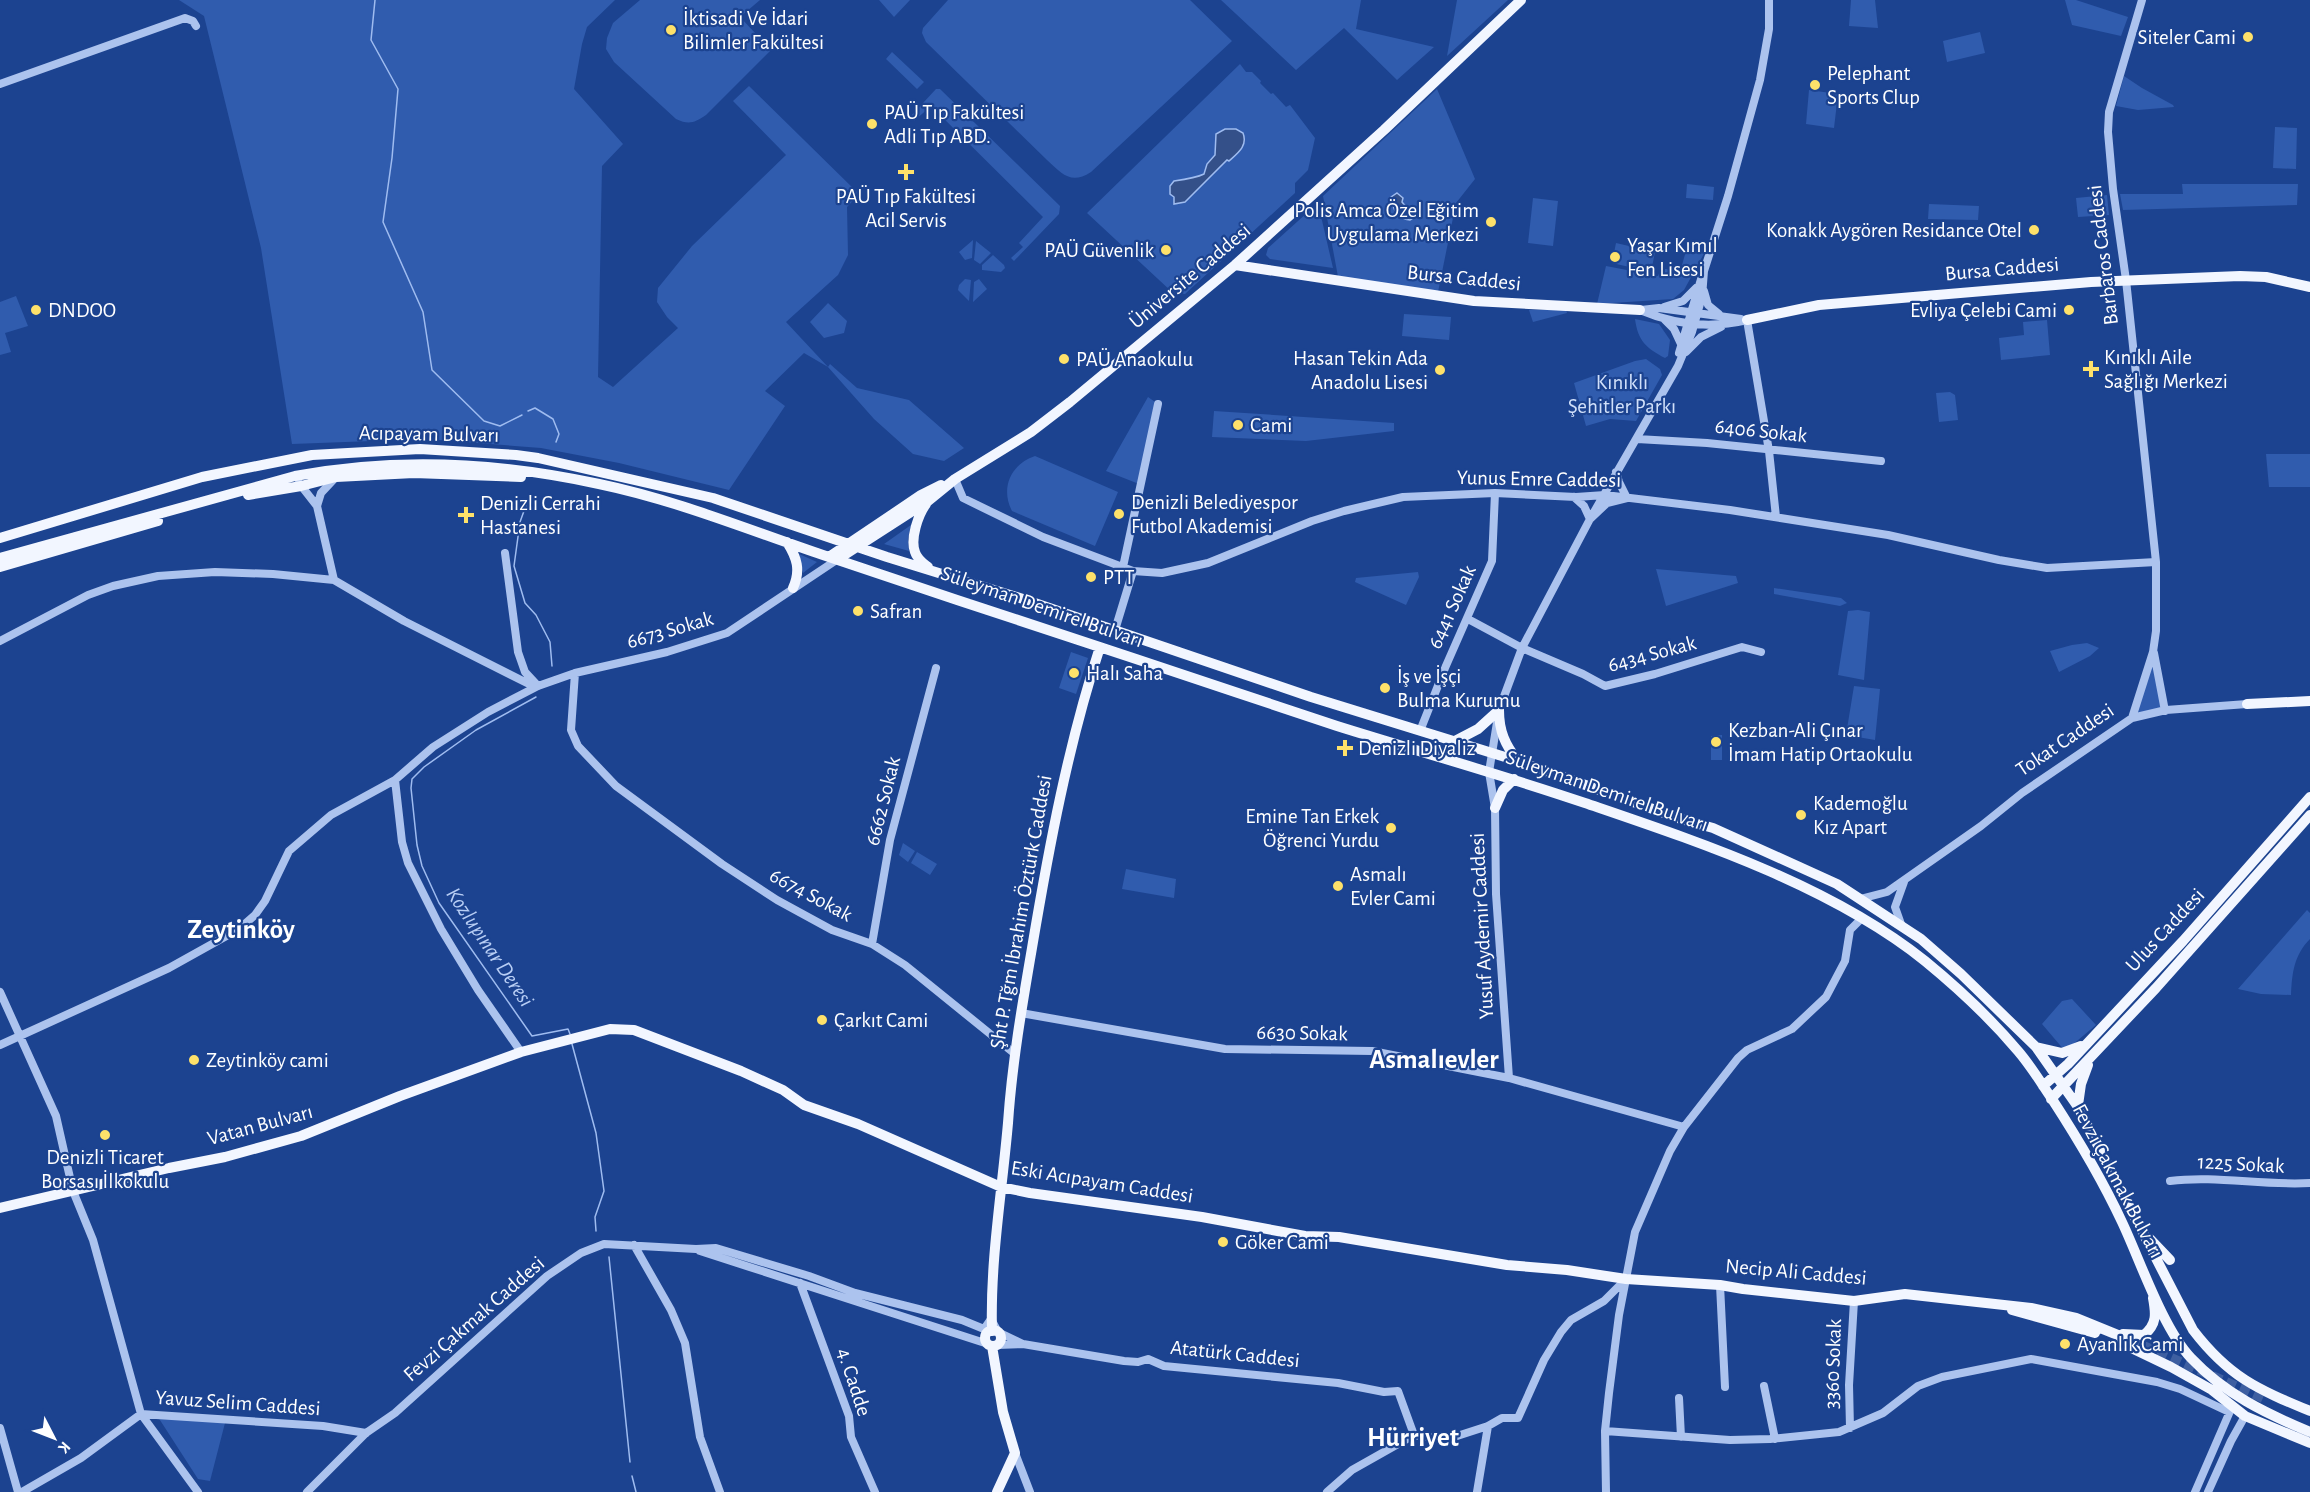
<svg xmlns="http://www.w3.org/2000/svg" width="2310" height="1492" viewBox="0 0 2310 1492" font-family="'Alegreya Sans',sans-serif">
  <rect width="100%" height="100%" fill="#1c4390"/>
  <path fill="#305cae" d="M179,0H615L587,27L582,44L574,89L623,144L602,166L598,377L613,387L678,328L667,317L657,302L658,288L692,246L786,155L733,101L749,86L859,194L847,207L848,255L838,275L786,322L828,367L830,364L857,388L909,400L964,448L944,461L913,454L874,419L828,367L804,353L765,391L785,406L729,490L619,463L541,448L426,439L292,444L261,248L204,16Z
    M640,0H760L740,17L771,50L706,115C694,123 689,125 676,119L614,62L606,49L607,38L613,23Z
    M879,0H910L894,17Z
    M948,0H1190L1232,41L1091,172C1071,185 1062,174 1047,160L926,42L922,33L923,28Z
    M1221,0H1361L1356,29L1434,47L1397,80L1344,28L1296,70Z
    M1457,0H1508L1447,56Z
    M1851,0H1875L1878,28L1849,26Z
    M2065,0H2076L2128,17L2121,36L2072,25Z
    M1980,32L1985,53L1947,62L1943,41Z
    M892,52L924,82L917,89L886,59Z
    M1240,64L1246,72H1252L1261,81L1260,83L1271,94L1273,93L1286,107L1290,105L1315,138L1308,170L1295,183V193L1185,294L1172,292L1087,213Z
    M2124,76L2142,88L2173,105L2174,107L2138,110L2116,106Z
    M936,89H940L1060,206L1059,214L1014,261L1011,258L1023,247L1019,243L1043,217L931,106L914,121L910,117Z
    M1437,89L1475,179L1456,203L1437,297L1339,282L1323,196Z
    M1809,90L1838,94L1834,128L1806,124Z
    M2275,127L2297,128L2296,169L2273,168Z
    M1687,184L1714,187L1713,200L1686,198Z
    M2182,184H2298L2297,205L2123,210L2120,194H2183Z
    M2107,195L2109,215L2078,217L2076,198Z
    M1533,198L1558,201L1553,246L1528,243Z
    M1318,203L1333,268L1270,259L1266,255L1268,248Z
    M1929,204L1979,206L1978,220L1928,219Z
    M973,240L972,258L965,260L959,252Z
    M976,241L991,253L980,264L974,260Z
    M1616,243L1655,252L1651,272L1612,263Z
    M1706,250L1684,290L1673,299L1597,304L1606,266L1658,276L1661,268L1680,272L1686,251Z
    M993,255L1004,265L1005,268L1001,272L982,270V265Z
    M965,279L971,280L969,301L958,290L959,285Z
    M979,279L987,289L973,302L974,282Z
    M16,296L28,326L5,333L11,352L0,355V302Z
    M828,303L847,321L844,333L824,338L810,322Z
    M1529,310H1566L1567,313L1533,322Z
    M1404,314L1451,317L1449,340L1402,336Z
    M1635,319L1659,324L1670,340L1668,356L1665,358C1646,348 1638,341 1635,319Z
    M2047,320L2050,355L2001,360L1999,338L2024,335L2023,322Z
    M1646,359L1660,369L1662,375L1636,421L1610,419L1586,426L1574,383L1635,361Z
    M1950,392L1955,395L1958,420L1939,422L1936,393Z
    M1148,397L1158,404L1139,484L1106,471Z
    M1214,411L1394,423V431L1306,441L1212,437Z
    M2266,454H2310V487H2269Z
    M1035,456L1118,492L1095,546L1012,511C1000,488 1011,464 1035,456Z
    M911,525L908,539L909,551L884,544Z
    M799,554L817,562L803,573Z
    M1656,569L1736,576L1738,583L1666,606Z
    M1418,572L1419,577L1406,605L1355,582L1356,578Z
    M1774,588L1841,598L1847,603L1840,606L1774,594Z
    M1858,610L1870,612L1864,680L1838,675L1848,611Z
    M2087,643L2099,648L2090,656L2059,672L2050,651L2072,645Z
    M1071,652L1088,658L1076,694L1059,688Z
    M2153,652L2165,711L2132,718Z
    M1854,686L1880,689L1875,740L1846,735Z
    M1722,735V760H1711V736Z
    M903,843L915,851L908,862L899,855Z
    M917,852L937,864L930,875L911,863Z
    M1126,869L1176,879L1174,898L1122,889Z
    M2307,910L2310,913V939C2294,955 2292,973 2291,995L2261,994L2238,989Z
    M2072,999L2096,1025L2065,1051L2042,1024L2062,1001Z
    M158,1417L225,1423L210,1481L198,1479Z"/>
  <path fill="#345089" stroke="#9fbcf0" stroke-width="1.5" d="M1225,129H1236L1243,133C1248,146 1238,153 1229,161L1227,160L1185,202L1174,204V197L1170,194V186L1174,181C1181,180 1198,177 1204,174L1207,164L1215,155L1216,134Z
    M1397,193L1403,198L1402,202L1408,209H1416L1420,214L1410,220C1396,219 1393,208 1391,197Z"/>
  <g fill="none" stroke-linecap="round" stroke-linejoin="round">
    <path stroke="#9fbcf0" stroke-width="1.5" d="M375,0L371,40L398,89L392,158L383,222L423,312L432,370L484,421L500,426L522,415
      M528,411L535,408L553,419L559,434L556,442
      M529,497L520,522L514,566L525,603L536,615L550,642L552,666
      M536,697L476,730L424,767L412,779L411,788L417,845L422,866L439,903L532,1036L568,1029L570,1034
      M572,1044L596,1133L604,1191L595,1217L596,1231
      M609,1257L630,1462
      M632,1476L636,1492"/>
    <path stroke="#3e5fa1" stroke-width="10" stroke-dasharray="10 5" stroke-linecap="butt" d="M2130,1340L2263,1398"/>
    <path stroke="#acc3ee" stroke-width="8" d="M0,84L185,18L193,21L196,26
      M1704,291L1708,305L1719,314
      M1664,307L1683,301L1696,288
      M1640,310C1675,325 1710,329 1747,320
      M1641,310L1659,308L1741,319
      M1665,320L1674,329L1681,344
      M1747,320L1769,451L1776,517
      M1686,352L1701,337L1721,327
      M1679,353L1702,276
      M1637,439L1707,443L1881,461
      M955,479L963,498L1043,537L1133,571L1162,573L1208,563L1312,521L1344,511L1403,497L1495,493L1576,497L1605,495L1730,510L1888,535L1999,560L2047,568L2156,562
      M299,483L317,506L334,580
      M1574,497L1584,506L1590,519L1607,503L1627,498L1619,482L1616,472
      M317,506L321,493L336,477
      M505,553L518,652L525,672L538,686
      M1123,567L1158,404
      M1468,619L1522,648L1583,674L1605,686L1655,674L1742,647L1761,652
      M1115,630L1133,571
      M0,641L88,595L113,586L158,576L215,572L273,574L334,580L404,621L535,687
      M2154,653L2165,711
      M575,673L571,730L578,746L616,786L722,864L777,900L832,930L872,944L905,965L1015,1054
      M2132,718L2153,652L2156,631V562L2126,280L2113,189L2108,132L2109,112L2142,0
      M1420,731L1445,668L1492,561L1495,493
      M1860,899L1887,892L1981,826L2022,793L2132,718L2166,710L2247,704
      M1901,924L1895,907L1904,882
      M872,944L890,840L936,668
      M0,992L56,1116L73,1191L93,1240L141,1414L198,1492
      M1021,1013L1225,1049L1372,1051L1509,1078L1684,1127
      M0,1045L169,968L239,929L255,915L265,901L289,851L331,815L395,780
      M521,1052L478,990L441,929L408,863L402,842L395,780L433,747L488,712L538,686L575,673L667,652L727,633L838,559
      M1509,1078L1496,894L1495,808L1489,772L1499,710L1522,648L1590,519L1678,366L1692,332L1702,297L1704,271L1728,196L1760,80L1769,29V0
      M2170,1181C2216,1175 2263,1186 2310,1183
      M634,1245L671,1310L685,1343L700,1437L720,1492
      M700,1251L988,1344
      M800,1283L849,1416L851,1437L875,1492
      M1720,1285L1725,1387
      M997,1345L1023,1344L1124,1361L1138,1362L1148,1359L1164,1366L1338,1383L1384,1392L1398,1391L1414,1435
      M1764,1386L1775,1439
      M1679,1398L1681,1437
      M0,1428L18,1492
      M1850,1428L1849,1385L1854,1301
      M1605,1431L1730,1440L1770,1439L1839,1432L1883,1413L1918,1386L1942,1377L2031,1359L2157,1382L2180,1389L2229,1412
      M1015,1453L1030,1492
      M22,1492L81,1458L141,1414L323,1426L366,1433
      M307,1492L366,1433L395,1413L547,1276L581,1253L604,1244L696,1249L716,1248L809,1276L855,1293L962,1320L984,1329L991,1319L998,1332L1023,1344
      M1327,1492L1352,1470L1414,1435L1434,1438L1454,1437L1488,1426L1502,1418H1518L1544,1360L1561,1332L1571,1320L1604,1301L1625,1280
      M1477,1492L1488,1426
      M1606,1492L1605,1431L1609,1393L1619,1315L1635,1232L1670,1151L1684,1127L1738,1058L1747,1050L1792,1029L1826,997L1845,961L1850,930L1862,918
      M2195,1492L2231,1409
      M2208,1492L2231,1441L2245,1416"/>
    <path stroke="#f2f6ff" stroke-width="10" d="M1235,265L1474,301L1640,310
      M1747,320L1819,305L2091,282L2240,276L2266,277L2310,287
      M248,495L301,486L336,477L414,473L521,477
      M926,504C918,515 910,539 915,552C917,559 923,563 928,567
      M0,538L202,477L312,455L420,449L516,455L538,458L713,498L887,557L1023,599L1311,697L1518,761L1681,819L1713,828L1837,884L1921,939L1961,974L2036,1047L2078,1107L2193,1330C2229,1377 2257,1389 2310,1411
      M787,542C797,558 801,570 793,588
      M829,557L921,495L941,485
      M0,558L295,476C395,457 498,462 599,484C676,500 749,530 823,555C927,590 1032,625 1136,659C1203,681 1270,704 1337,726C1420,752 1503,775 1585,803C1699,842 1830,885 1925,961C1958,988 1991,1019 2018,1051C2031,1066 2041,1083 2052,1099C2078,1139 2102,1179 2122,1222C2140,1260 2163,1329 2191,1358C2225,1394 2265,1413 2310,1432
      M838,559L928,501L955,479L1031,432L1070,402L1235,265L1384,130L1521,0
      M0,567L158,521
      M2247,704L2310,701
      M1499,710C1499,731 1505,745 1518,761
      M1455,741L1478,729L1499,710
      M1495,808L1503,790L1514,779
      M2036,1047L2062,1053L2081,1046
      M2043,1086L2068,1064L2183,941L2310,797
      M2051,1099L2156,988L2310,815
      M2078,1105L2081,1084L2088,1065
      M0,1208L169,1168L225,1157L301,1136L400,1096L521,1052L610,1029L634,1030L741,1071L783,1090L804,1105L858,1124L1001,1187L1030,1193L1202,1217L1305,1236L1339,1237L1507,1265L1567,1270L1626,1279L1720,1285L1743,1289L1854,1301L1905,1294L2031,1308L2076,1318L2130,1340
      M2150,1239L2170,1260
      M2012,1310L2095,1333
      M985 1338a8 8 0 1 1 16 0a8 8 0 1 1-16 0Z
      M992,1331C990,1261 1002,1192 1008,1123C1012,1064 1022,1006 1032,948C1049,847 1068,745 1100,647
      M2123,1334L2144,1335C2157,1324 2156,1314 2153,1298
      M2121,1343L2171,1367L2212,1390L2245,1416L2310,1443
      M992,1346L1003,1412L1015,1453L997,1492"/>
  </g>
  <g fill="#fee16a" stroke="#1c4390" stroke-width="2">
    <circle cx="671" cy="30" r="6"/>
    <circle cx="2248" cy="37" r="6"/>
    <circle cx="1815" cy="85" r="6"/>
    <circle cx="872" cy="124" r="6"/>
    <path d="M903 163h6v6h6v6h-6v6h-6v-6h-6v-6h6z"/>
    <circle cx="1491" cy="222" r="6"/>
    <circle cx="2034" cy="230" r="6"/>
    <circle cx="1166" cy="250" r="6"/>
    <circle cx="1615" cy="257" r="6"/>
    <circle cx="36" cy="310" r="6"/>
    <circle cx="2069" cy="310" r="6"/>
    <circle cx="1064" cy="359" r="6"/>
    <path d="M2088 360h6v6h6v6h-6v6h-6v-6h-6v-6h6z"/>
    <circle cx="1440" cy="370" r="6"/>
    <circle cx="1238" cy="425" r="6"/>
    <circle cx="1119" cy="514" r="6"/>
    <path d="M463 506h6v6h6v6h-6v6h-6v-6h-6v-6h6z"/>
    <circle cx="1091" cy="577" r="6"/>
    <circle cx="858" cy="611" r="6"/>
    <circle cx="1074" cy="673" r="6"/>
    <circle cx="1385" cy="688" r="6"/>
    <circle cx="1716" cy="742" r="6"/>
    <path d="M1342 739h6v6h6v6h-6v6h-6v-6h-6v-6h6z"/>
    <circle cx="1801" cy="815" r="6"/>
    <circle cx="1391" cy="828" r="6"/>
    <circle cx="1338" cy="886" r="6"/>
    <circle cx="822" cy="1020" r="6"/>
    <circle cx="194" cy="1060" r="6"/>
    <circle cx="105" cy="1135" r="6"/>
    <circle cx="1223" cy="1242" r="6"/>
    <circle cx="2065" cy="1344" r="6"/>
  </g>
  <g text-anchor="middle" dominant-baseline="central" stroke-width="4.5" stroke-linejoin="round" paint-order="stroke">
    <g font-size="21" fill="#fff" stroke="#1c4390" text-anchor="start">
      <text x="683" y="18">İktisadi Ve İdari<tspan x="683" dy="24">Bilimler Fakültesi</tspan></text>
      <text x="2236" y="37" text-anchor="end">Siteler Cami</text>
      <text x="1827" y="73">Pelephant<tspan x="1827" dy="24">Sports Clup</tspan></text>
      <text x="884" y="112">PAÜ Tıp Fakültesi<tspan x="884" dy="24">Adli Tıp ABD.</tspan></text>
      <text x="906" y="196" text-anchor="middle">PAÜ Tıp Fakültesi<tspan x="906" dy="24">Acil Servis</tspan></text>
      <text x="1479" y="210" text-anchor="end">Polis Amca Özel Eğitim<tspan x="1479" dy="24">Uygulama Merkezi</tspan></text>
      <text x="2022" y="230" text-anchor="end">Konakk Aygören Residance Otel</text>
      <text x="1627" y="245">Yaşar Kımıl<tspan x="1627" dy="24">Fen Lisesi</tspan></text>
      <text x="1154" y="250" text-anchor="end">PAÜ Güvenlik</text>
      <text x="48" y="310">DNDOO</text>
      <text x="2057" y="310" text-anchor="end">Evliya Çelebi Cami</text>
      <text x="2104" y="357">Kınıklı Aile<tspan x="2104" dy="24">Sağlığı Merkezi</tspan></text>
      <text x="1428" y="358" text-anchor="end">Hasan Tekin Ada<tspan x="1428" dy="24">Anadolu Lisesi</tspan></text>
      <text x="1076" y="359">PAÜ Anaokulu</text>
      <text x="1250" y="425">Cami</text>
      <text x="1131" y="502">Denizli Belediyespor<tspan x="1131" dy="24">Futbol Akademisi</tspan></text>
      <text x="480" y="503">Denizli Cerrahi<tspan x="480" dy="24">Hastanesi</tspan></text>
      <text x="1103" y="577">PTT</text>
      <text x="870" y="611">Safran</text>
      <text x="1086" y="673">Halı Saha</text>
      <text x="1397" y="676">İş ve İşçi<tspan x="1397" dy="24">Bulma Kurumu</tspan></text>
      <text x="1728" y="730">Kezban-Ali Çınar<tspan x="1728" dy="24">İmam Hatip Ortaokulu</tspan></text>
      <text x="1358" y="748">Denizli Diyaliz</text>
      <text x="1813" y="803">Kademoğlu<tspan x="1813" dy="24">Kız Apart</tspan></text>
      <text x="1379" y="816" text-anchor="end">Emine Tan Erkek<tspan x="1379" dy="24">Öğrenci Yurdu</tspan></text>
      <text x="1350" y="874">Asmalı<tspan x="1350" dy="24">Evler Cami</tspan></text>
      <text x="834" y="1020">Çarkıt Cami</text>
      <text x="206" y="1060">Zeytinköy cami</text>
      <text x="105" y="1157" text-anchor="middle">Denizli Ticaret<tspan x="105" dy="24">Borsası İlkokulu</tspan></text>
      <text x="1235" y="1242">Göker Cami</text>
      <text x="2077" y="1344">Ayanlık Cami</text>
    </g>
    <g font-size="21" fill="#fff" stroke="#1c4390">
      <text transform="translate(2103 255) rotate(-97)">Barbaros Caddesi</text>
      <text transform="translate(2002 269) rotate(-5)">Bursa Caddesi</text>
      <text transform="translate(1190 276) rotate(-40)">Üniversite Caddesi</text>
      <text transform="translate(1464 278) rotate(6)">Bursa Caddesi</text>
      <text transform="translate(1761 431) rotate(6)">6406 Sokak</text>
      <text transform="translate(429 434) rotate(1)">Acıpayam Bulvarı</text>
      <text transform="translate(1539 479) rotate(1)">Yunus Emre Caddesi</text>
      <text transform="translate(1042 607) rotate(19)">Süleyman Demirel Bulvarı</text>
      <text transform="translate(1452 607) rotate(-66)">6441 Sokak</text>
      <text transform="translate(670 630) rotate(-16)">6673 Sokak</text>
      <text transform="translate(1652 654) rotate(-15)">6434 Sokak</text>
      <text transform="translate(2065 740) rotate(-34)">Tokat Caddesi</text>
      <text transform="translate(1607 791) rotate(19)">Süleyman Demirel Bulvarı</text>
      <text transform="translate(883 801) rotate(-76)">6662 Sokak</text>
      <text transform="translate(811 895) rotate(28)">6674 Sokak</text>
      <text transform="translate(1021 912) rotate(-80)">Şht P. Tğm İbrahim Öztürk Caddesi</text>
      <text transform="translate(1482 926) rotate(-93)">Yusuf Aydemir Caddesi</text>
      <text transform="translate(2165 930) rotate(-47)">Ulus Caddesi</text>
      <text transform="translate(1302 1033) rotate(1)">6630 Sokak</text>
      <text transform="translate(260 1125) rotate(-15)">Vatan Bulvarı</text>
      <text transform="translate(2241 1164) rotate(3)">1225 Sokak</text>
      <text transform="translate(2118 1181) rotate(62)">Fevzi Çakmak Bulvarı</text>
      <text transform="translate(1102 1182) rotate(9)">Eski Acıpayam Caddesi</text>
      <text transform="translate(1796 1272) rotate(5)">Necip Ali Caddesi</text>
      <text transform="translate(474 1319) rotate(-41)">Fevzi Çakmak Caddesi</text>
      <text transform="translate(1235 1354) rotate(6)">Atatürk Caddesi</text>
      <text transform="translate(1833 1364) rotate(-88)">3360 Sokak</text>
      <text transform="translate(854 1382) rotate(72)">4. Cadde</text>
      <text transform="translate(238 1403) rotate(4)">Yavuz Selim Caddesi</text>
    </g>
    <g font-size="21" fill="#d1e0fa" stroke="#1c4390">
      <text x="1622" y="382">Kınıklı<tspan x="1622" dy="24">Şehitler Parkı</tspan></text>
    </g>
    <g font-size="22" font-style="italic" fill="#b8cef5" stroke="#1c4390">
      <text transform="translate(490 947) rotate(56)">Kozlupınar Deresi</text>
    </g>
    <g font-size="27" font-weight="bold" fill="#fff" stroke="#1c4390">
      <text x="241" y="929">Zeytinköy</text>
      <text x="1434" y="1059">Asmalıevler</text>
      <text x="1413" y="1437">Hürriyet</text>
    </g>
  </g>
  <g transform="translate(54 1438) rotate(132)" stroke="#1c4390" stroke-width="4.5" paint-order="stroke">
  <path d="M0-4.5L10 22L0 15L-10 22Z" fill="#ffffff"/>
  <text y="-9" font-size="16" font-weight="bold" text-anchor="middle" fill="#ffffff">K</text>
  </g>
</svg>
